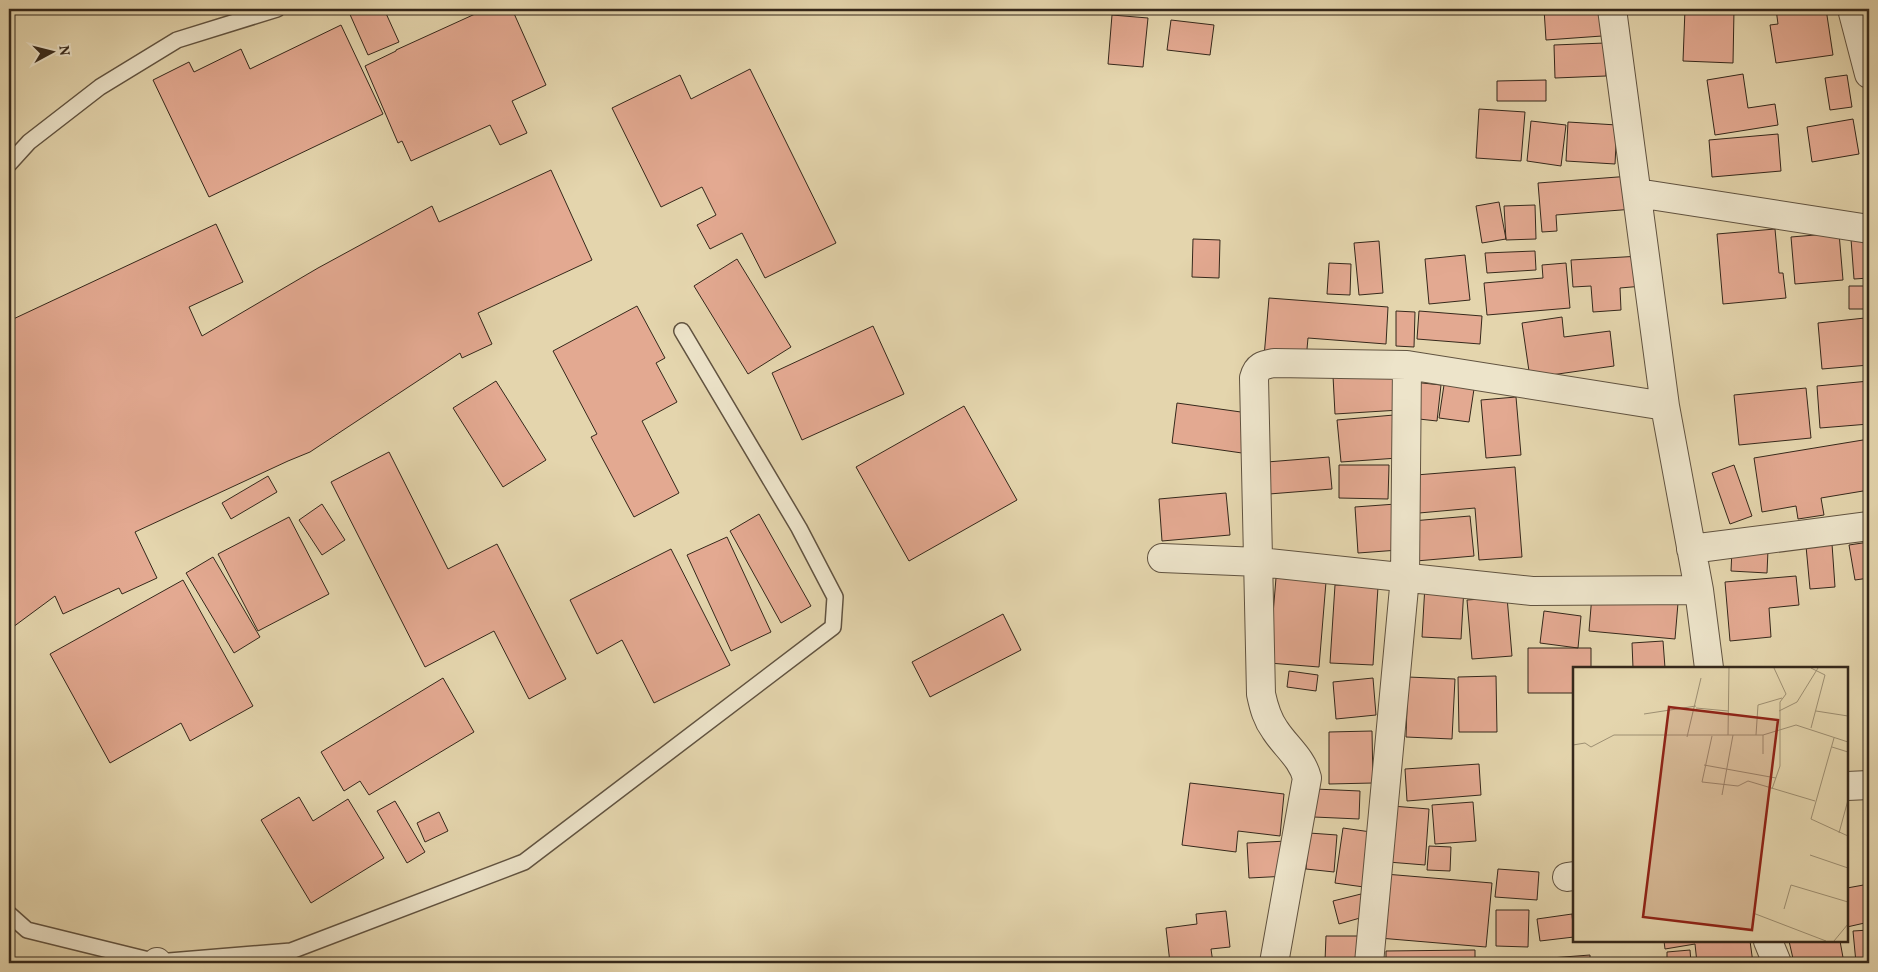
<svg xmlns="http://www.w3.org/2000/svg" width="1878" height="972" viewBox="0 0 1878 972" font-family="Vollkorn,serif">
  <rect width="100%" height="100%" fill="#e4d5ad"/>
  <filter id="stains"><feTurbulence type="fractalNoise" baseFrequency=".004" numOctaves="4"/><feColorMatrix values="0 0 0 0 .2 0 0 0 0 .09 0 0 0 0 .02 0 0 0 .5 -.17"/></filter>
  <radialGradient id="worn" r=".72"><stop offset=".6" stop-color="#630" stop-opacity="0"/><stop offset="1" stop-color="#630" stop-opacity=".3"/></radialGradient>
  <path fill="#e3a991" stroke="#35281b" d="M351,9H384L399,42L368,55L348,10Z
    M486,9H512L546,85L512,101L527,133L500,145L490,125L411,161L402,141L398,143L365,66L396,51V50Z
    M1544,9H1599L1602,36L1546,40Z
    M1685,9L1734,10L1733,63L1683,61Z
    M1776,9H1826L1833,55L1776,63L1770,25L1778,24Z
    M1112,15L1148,18L1143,67L1108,64Z
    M1171,20L1214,25L1210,55L1167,50Z
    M341,25L383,114L209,197L153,80L189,62L194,72L241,49L250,69Z
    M1605,43L1606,76L1555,78L1554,45Z
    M750,69L836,243L765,278L742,233L710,249L697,225L716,215L702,187L661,207L612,108L680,75L691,99Z
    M1743,74L1748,108L1775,104L1778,125L1715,135L1707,80Z
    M1847,75L1852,107L1830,110L1825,78Z
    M1546,80V101H1497V81Z
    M1479,109L1525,112L1521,161L1476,158Z
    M1853,119L1859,154L1812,162L1807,127Z
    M1531,121L1566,125L1561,166L1527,161Z
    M1568,122L1617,125L1615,164L1566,161Z
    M1778,134L1781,171L1712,177L1709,140Z
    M551,170L592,260L478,313L492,344L462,358L460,353L310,452L288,461L135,532L157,578L122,594L119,588L63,614L55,596L9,630V321L216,224L243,282L189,307L202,336L318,268L432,206L439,222Z
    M1631,176L1634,209L1556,215L1557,231L1542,232L1538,183Z
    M1499,202L1506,239L1482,243L1476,206Z
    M1535,205L1536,239L1506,240L1504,206Z
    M1775,229L1779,273H1783L1786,298L1723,304L1717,234Z
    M1839,233L1843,280L1795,284L1791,237Z
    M1869,238V278L1854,279L1851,239Z
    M1193,239L1220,240L1219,278L1192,277Z
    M1379,241L1383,293L1359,295L1354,243Z
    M1535,251L1536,270L1487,273L1485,253Z
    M1465,255L1470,300L1429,304L1425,259Z
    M1641,256L1643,286L1620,288L1621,310L1593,312L1591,286L1573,287L1571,260Z
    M737,259L791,347L748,374L694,286Z
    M1329,263L1351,264L1350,295L1327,294Z
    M1566,263L1570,308L1487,315L1484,283L1543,278L1542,265Z
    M1849,286H1869V309H1849Z
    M1269,298L1388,307L1386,344L1308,338L1306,360L1264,357Z
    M637,306L665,358L656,363L677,402L642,421L679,493L634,517L591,437L597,434L553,351Z
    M1396,311L1415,312L1414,347L1396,346Z
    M1419,311L1482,316L1480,344L1417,339Z
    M1562,317L1564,337L1610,331L1614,366L1530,378L1522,323Z
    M1865,318L1869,365L1822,369L1818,323Z
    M873,326L904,394L802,440L772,373Z
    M1398,371L1400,410L1335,414L1333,376Z
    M496,381L546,460L503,487L453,408Z
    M1869,381V424L1820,428L1817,386Z
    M1413,382L1441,385L1437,421L1410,418Z
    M1444,385L1474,389L1469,422L1439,418Z
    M1806,388L1811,438L1739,445L1734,395Z
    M1516,397L1521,455L1486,458L1481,400Z
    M1177,403L1248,413L1242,453L1172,443Z
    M964,406L1017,500L909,561L856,467Z
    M1394,415L1398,458L1341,462L1337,420Z
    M1869,439V490L1821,498L1824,515L1798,519L1796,506L1762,512L1754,458Z
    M389,452L448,569L497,544L566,679L529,699L494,631L425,667L331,482Z
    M1329,457L1332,489L1269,494L1267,462Z
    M1339,465H1389L1388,499L1339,498Z
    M1734,465L1752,516L1730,524L1712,473Z
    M1515,467L1522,557L1479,560L1475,508L1419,513L1416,475Z
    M268,476L277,492L231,519L222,503Z
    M1226,493L1230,535L1162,541L1159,499Z
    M322,504L345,540L322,555L299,520Z
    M1396,504L1399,550L1358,553L1355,507Z
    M759,514L811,606L781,623L730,531Z
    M1470,516L1474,556L1416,561L1412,521Z
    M289,517L329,594L258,631L218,554Z
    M727,537L771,632L731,651L687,555Z
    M1869,542V578L1855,580L1849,545Z
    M1832,544L1835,587L1810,589L1806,546Z
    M671,549L730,665L654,703L622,640L597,654L570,600Z
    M1732,549L1768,550L1767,573L1731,571Z
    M213,557L260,637L234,653L186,573Z
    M1796,576L1799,605L1769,608L1771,637L1730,641L1725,582Z
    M1276,578L1326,582L1319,667L1269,663Z
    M183,580L253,706L190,741L181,723L110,763L50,654Z
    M1335,585L1378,587L1373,665L1330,663Z
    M1425,585L1464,587L1461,639L1422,637Z
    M1592,595L1678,603L1675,639L1589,631Z
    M1507,597L1512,656L1472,659L1467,600Z
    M1544,611L1581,616L1578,648L1540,643Z
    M1003,614L1021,650L930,697L912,662Z
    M1663,641L1665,668H1633L1632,643Z
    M1528,648H1591V668H1574V693H1528Z
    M1289,671L1318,675L1316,691L1287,687Z
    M1496,676L1497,732H1459L1458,677Z
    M1408,677L1455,679L1452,739L1406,737Z
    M443,678L474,732L369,795L360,781L344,791L321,752Z
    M1373,678L1376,715L1336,719L1333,682Z
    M1869,690V731L1868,732L1864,691Z
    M1372,731L1373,783L1329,784V732Z
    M1479,764L1481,795L1407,801L1405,769Z
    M1190,783L1284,794L1280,836L1238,831L1236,852L1182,845Z
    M1315,789L1360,791L1359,819L1314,817Z
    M299,797L313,821L348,799L384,858L311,903L261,820Z
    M395,801L425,852L407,863L377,811Z
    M1473,802L1476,841L1435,844L1432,805Z
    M1392,806L1429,809L1425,865L1388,862Z
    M439,812L448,831L425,842L417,823Z
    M1343,828L1378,833L1371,888L1335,883Z
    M1309,833L1337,835L1334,872L1306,869Z
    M1287,841L1288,876L1249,878L1247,843Z
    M1429,846L1451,847L1450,871L1427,870Z
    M1498,869L1539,872L1537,900L1495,897Z
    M1385,874L1492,883L1486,947L1379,938Z
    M1869,884V922L1847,927V888Z
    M1361,894L1367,916L1339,924L1333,901Z
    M1496,910H1529L1528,947L1496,946Z
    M1226,911L1230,947L1211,949L1213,963H1170L1166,928L1197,924L1196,914Z
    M1572,914L1574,937L1540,941L1537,919Z
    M1869,930V963H1856L1853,931Z
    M1326,936H1359V961H1325Z
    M1664,941H1750L1753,963H1697L1695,944L1665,949Z
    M1789,941H1840L1844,963H1794Z
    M1475,950V963H1386V951Z
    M1690,950L1691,963H1667V952Z
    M1590,955V963H1485Z"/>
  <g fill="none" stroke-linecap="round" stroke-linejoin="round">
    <defs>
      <path id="lane" d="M9,164L29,142L100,87L177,40L277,9
        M9,914L27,930L157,962L291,951L524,862L833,627L835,597L799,528L682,331"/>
      <path id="street" d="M1612,9L1665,406L1699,590L1709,668
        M1852,9L1869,74
        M1637,193L1869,229
        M1691,549L1869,526
        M1162,558L1259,562L1532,591L1699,590
        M1847,786L1869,785
        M1567,877L1574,876
        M1768,941L1777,963
        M157,963V962
        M1274,963L1307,778C1302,758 1286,747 1275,730C1267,719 1264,708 1261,694L1254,378C1257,366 1263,365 1274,363L1407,365L1665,406
        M1369,963L1405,577L1407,365"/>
    </defs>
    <use href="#lane" stroke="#615340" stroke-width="18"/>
    <use href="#street" stroke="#615340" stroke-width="30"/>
    <use href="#lane" stroke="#ede4ca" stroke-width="15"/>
    <use href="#street" stroke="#ede4ca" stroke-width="28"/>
  </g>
  <g transform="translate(1573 667)">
    <rect width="275" height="275" fill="#e4d5ad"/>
    <path fill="none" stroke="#9e9073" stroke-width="1" d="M123,41L155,44M206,44L224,35L245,1M243,44L275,49M71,47L123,39M238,61L252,8L238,1M155,68L156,1M183,68L185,38L209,31M190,68V87M139,69L129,115L165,119L175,114L242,134M114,70L128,11M261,71L238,152L275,169M0,78L12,76L18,80L41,68H190L223,58L275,75M259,80L275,85M131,98L203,111M199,122L207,99V35L213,27L201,1M149,128L160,68M266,166L275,133M237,188L275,201M211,242L218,218L275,235M180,246L253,274M261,274L275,257"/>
    <path fill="#8f2418" fill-opacity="0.15" stroke="#8f2418" stroke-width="2.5" d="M96,40L205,53L179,263L70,250Z"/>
    <rect width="275" height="275" fill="none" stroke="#35281b" stroke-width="2.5"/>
  </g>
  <rect width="1878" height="972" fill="none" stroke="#e4d5ad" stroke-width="30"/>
  <rect x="10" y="10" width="1858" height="952" fill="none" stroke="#35281b" stroke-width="2.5"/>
  <rect x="15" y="15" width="1848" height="942" fill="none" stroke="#35281b"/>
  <g transform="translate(52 52) rotate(83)" stroke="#ede4ca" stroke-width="4" paint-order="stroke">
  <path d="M0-4L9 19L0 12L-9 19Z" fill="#35281b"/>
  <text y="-8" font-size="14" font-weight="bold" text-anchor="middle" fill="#35281b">N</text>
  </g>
  <rect width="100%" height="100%" filter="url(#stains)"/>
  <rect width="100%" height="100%" fill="url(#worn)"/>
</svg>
